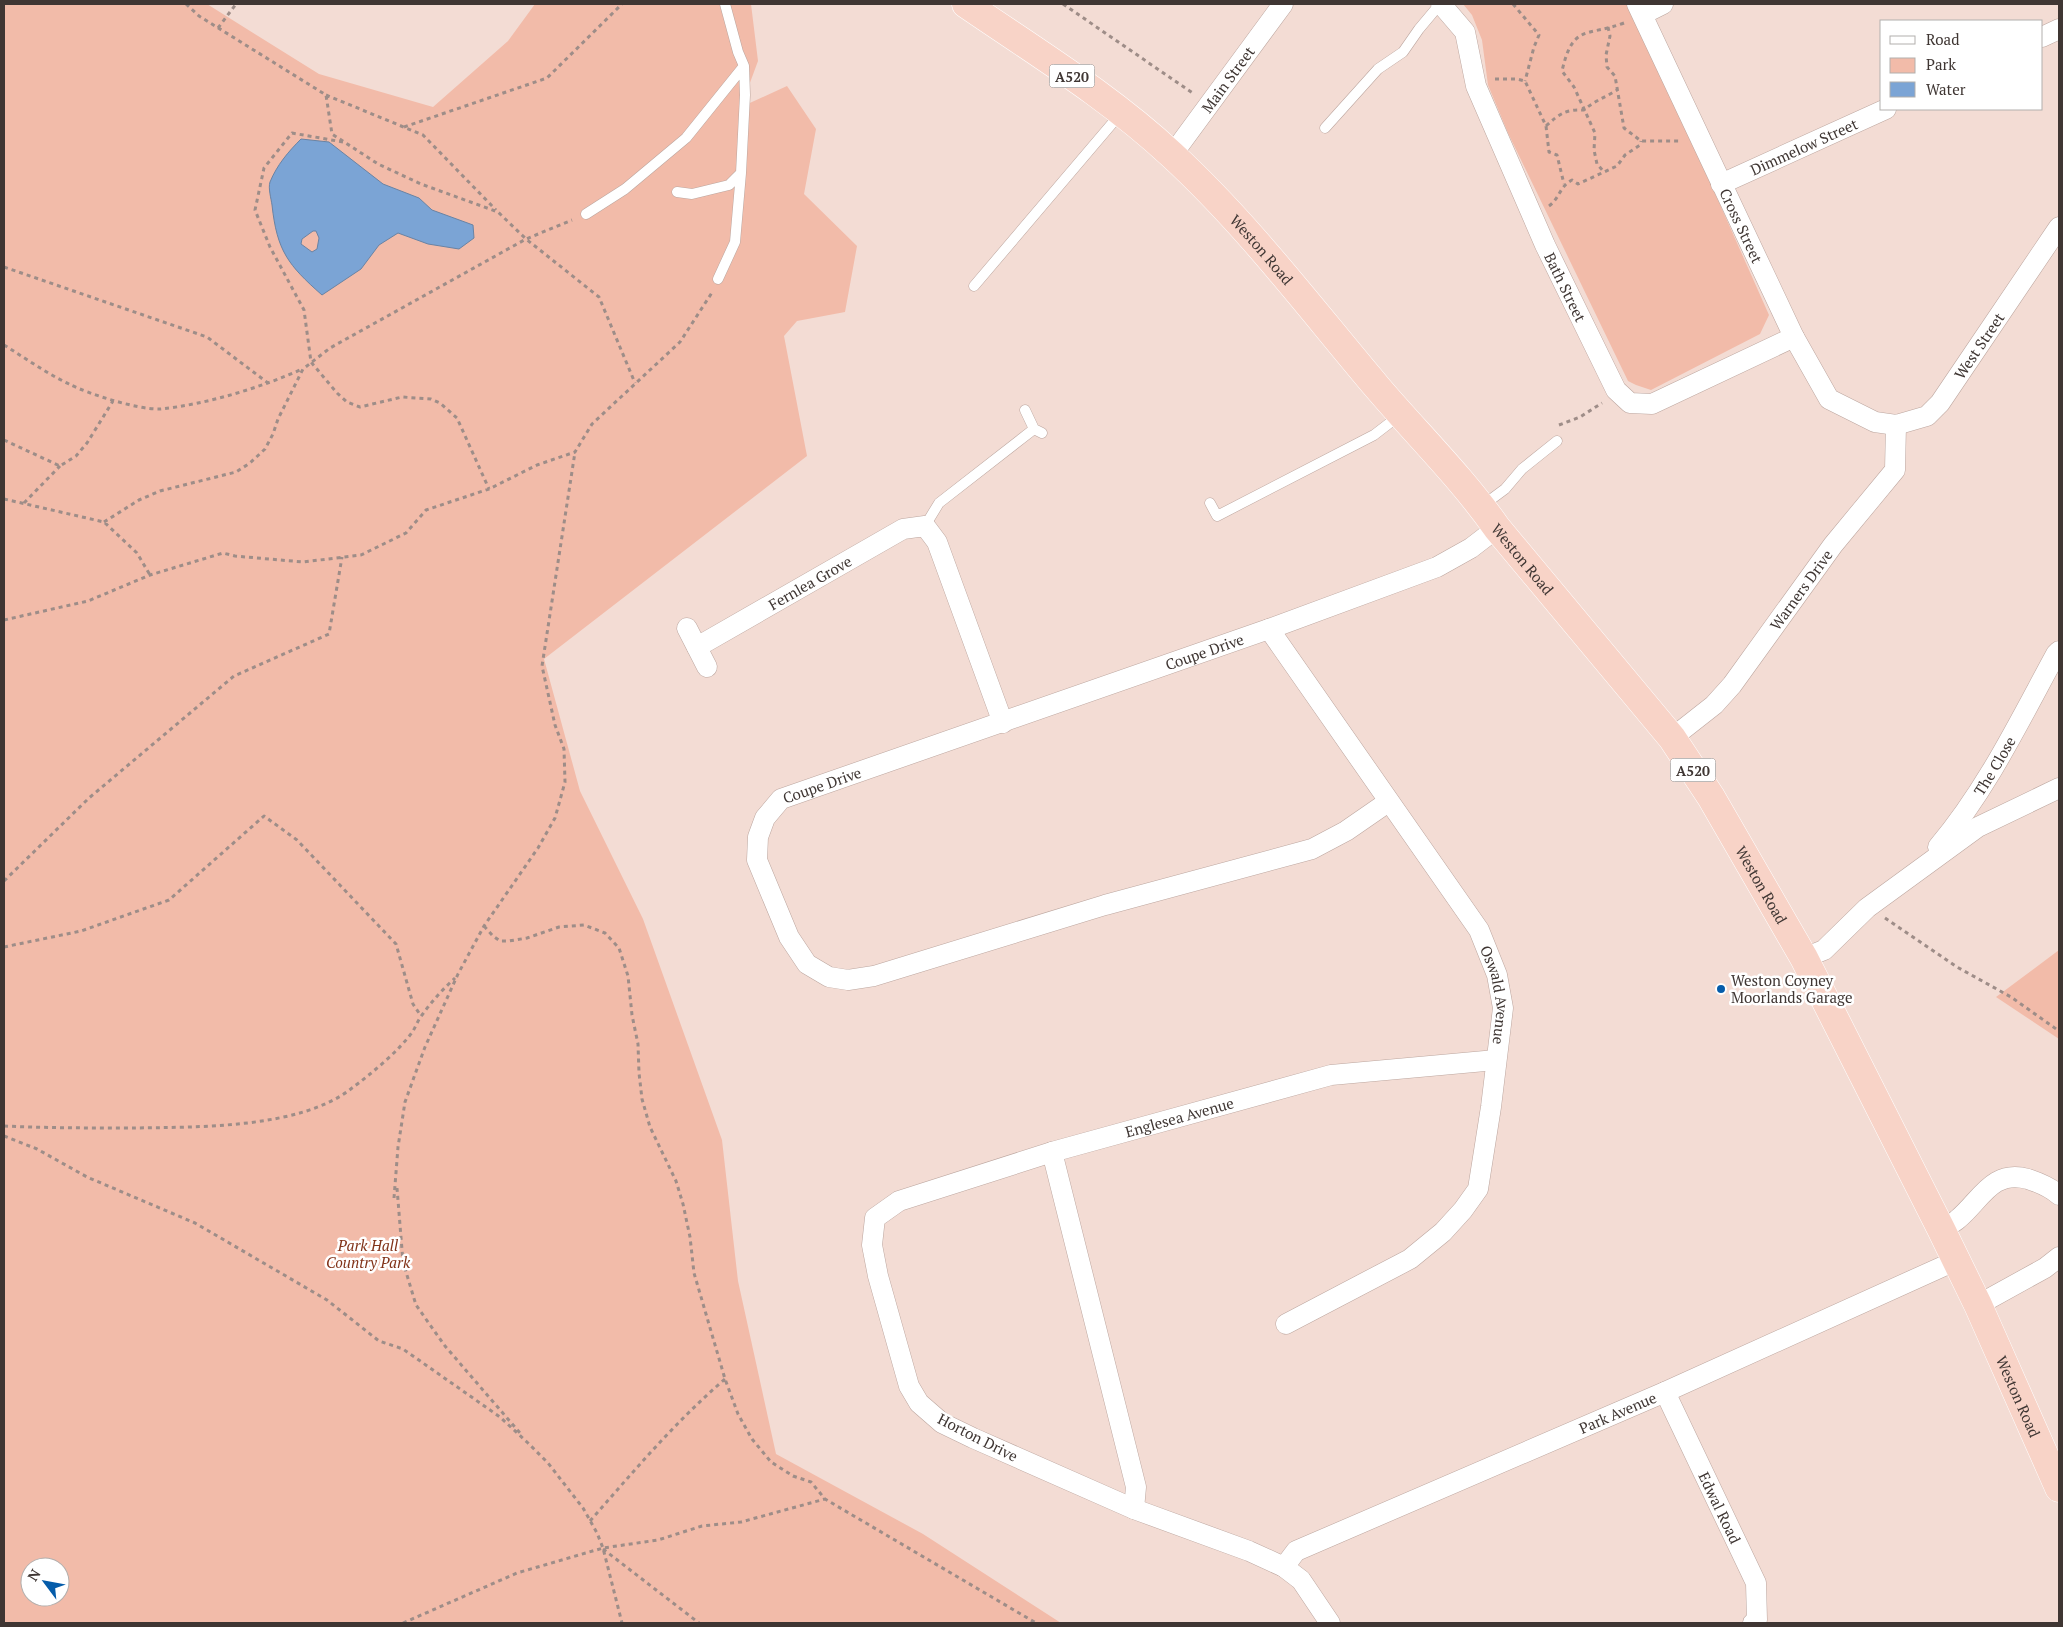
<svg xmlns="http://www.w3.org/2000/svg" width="2063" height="1627" viewBox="0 0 2063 1627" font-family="'PT Serif',serif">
  <rect width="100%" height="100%" fill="#f3dcd4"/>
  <path fill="#f2bba9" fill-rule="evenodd" d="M4,4H207L319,74L433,107L508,41L535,4H751L758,61L741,107L787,86L816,129L804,194L857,246L845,312L797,321L784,336L807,456L544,659L580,791L643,919L722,1140L738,1281L776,1454L923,1534L1061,1623H4ZM30,1567H60V1597H30Z
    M1463,4H1631L1769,315L1760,334L1651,390L1636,385L1628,381L1508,133L1488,85L1482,40L1472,15Z
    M2059,950V1039L1996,997Z"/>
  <path fill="#7ba4d5" stroke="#6983a4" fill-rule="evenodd" d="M301,139L329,142L383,184L419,198L432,210L473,225L474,238L459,249L428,244L398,233L379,245L361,269L322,295C288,265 277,251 272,205C271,198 268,188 270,182C277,165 288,152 301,139ZM313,231H316L319,238L317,249L312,252L301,244L302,239Z"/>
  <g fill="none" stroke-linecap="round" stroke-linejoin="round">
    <defs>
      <path id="service" d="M1325,128L1378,69L1403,52L1419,29L1440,4
        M677,192L692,194L729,185L741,173L745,95L744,66L738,52L725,4
        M586,214L625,189L686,138L744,66
        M718,279L735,242L741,173
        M974,286L1121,113
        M1025,410L1034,429L1042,433
        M1210,503L1217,516L1374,435L1400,415
        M1482,506L1505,489L1522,469L1557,441
        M925,526L939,503L1034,429"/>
      <g id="minor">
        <path id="s1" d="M1441,4L1465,32L1476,86L1545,245L1616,390L1630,403L1652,404L1794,337"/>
        <path id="s2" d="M1637,4L1794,337L1829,399L1875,422L1896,425L1927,416L1940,403L2059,227"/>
        <path d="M1643,14L1663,4"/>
        <path d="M2042,37L2059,29"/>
        <path id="s3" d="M1172,155L1283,4"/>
        <path id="s4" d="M1721,184L1886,109"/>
        <path d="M687,628L707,667"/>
        <path id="s5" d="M1269,629L1479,930L1497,975L1503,1008L1491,1107L1478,1189L1463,1210L1443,1232L1410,1259L1286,1324"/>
        <path id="s6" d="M697,647L903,529L925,526L937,542L1003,723"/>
        <path id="s7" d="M1672,738L1714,705L1732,685L1833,545L1895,470L1896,425"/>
        <path id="s8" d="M1388,802L1346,831L1312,849L1105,905L874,976L848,980L829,977L807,964L789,937L757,860L758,837L765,818L781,799L1269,629L1437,567L1471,548L1497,528"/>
        <path id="s9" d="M1938,847C1987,789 2020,720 2056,654L2059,651"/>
        <path d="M1804,958L1824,950L1867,908L1978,827L2059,788"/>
        <path d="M1052,1152L1136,1487L1134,1509"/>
        <path d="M1941,1229C1947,1226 1954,1223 1958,1219C1981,1200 1992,1169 2028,1179C2040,1183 2050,1187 2059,1195"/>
        <path d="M1978,1305L2045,1268L2059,1257"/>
        <path id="s10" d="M1665,1392L1756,1583L1757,1620L1753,1623"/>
        <path id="s11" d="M1284,1567L1296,1551L1665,1392L1955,1261"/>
        <path id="s12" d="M1330,1623L1301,1580L1284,1567L1249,1551L1134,1509L973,1438L942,1423L919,1403L909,1386L878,1276L872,1245L875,1218L899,1201L1052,1152L1331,1075L1496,1060"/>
      </g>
      <g id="trunk">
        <path id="s13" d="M966,4C1036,52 1110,97 1172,155C1248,225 1311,309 1377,387C1417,434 1462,478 1497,528L1672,738L1711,797L1804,958L1941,1229L1978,1305L2059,1488"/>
      </g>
    </defs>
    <use href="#service" stroke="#bca69f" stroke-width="11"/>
    <use href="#minor" stroke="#bca69f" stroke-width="21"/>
    <use href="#trunk" stroke="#fff" stroke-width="29"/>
    <path stroke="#9e8d88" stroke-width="3" stroke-dasharray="4 4" stroke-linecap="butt" d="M186,4L199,16L326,95L332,134L378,164L421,184L498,212L526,239L599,297L635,383
      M1063,4L1194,94
      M1513,4L1539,35L1534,47L1525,81
      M1624,23C1587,37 1573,23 1562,71L1574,87L1595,133L1594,150L1597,164L1604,172L1617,166L1625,155L1640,145L1641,141
      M1608,27L1610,36L1606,55L1607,67L1615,76L1624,128L1641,141H1679
      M218,28L236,4
      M1495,79H1517L1525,81L1546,126L1549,152L1557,155L1564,184
      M326,95L423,135L496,210
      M1546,126C1559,114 1566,109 1584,110C1594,101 1606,97 1617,90
      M404,127L547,78L622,4
      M343,142L292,133L264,168L255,210L270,247L304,310L311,362L337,393L347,402L360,407L402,397L431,399L440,403L457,418L489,489
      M1549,206C1560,198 1559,187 1572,180L1578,184L1604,172
      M4,267L207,337L268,383
      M4,345C25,358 46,373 69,384C88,394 139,410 160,409C204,405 263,387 302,369
      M1559,425L1580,417L1602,403
      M4,440L60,466L76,456L87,443L113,401
      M4,499L104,522L137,553L150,575
      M24,503L60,466
      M104,522L139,500L160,491L236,472L250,463L265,449L273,434L278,419L303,369L330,348L526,239L572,220
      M4,620L88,601L150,575L223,553L235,556L303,562L361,555L406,533L426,510L489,489L537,465L575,452L592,424L680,342L713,291
      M4,881L89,798L234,676L329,634L342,557
      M1885,918L1957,967L2011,997L2059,1031
      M484,926L493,936L500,941H509L527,938L559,927L584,925L605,933L619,948L628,976L632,1015L638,1044L639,1073L642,1099L650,1127L676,1181L683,1204L690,1237L694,1273L725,1379L738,1414L752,1439L771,1462L793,1476L811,1482L825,1499L1036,1623
      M4,947L81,931L169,900L264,816L297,840L396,944L413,1004L421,1016
      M4,1126C47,1128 89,1128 132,1128C196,1127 301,1129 352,1088C371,1074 400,1050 413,1031C416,1026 418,1020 422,1015C432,1001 443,989 455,978
      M4,1136L37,1149L87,1177L195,1223L327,1300L379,1341L403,1349L500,1417L528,1443L548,1463L583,1508L597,1533L603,1548L622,1623
      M397,1188L403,1262L416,1305L445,1346L520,1433
      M394,1198L398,1147L405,1102L425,1047L458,974L484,926L538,848L555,818L565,782L564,749L555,725L542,666L575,452
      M590,1521C633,1472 675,1422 725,1379
      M603,1549L699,1623
      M403,1623L517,1573L603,1548L658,1540L702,1526L741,1522L825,1499"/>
    <use href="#service" stroke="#fff" stroke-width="10"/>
    <use href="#minor" stroke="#fff" stroke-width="20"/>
    <use href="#trunk" stroke="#f8d3c7" stroke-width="28"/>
  </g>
  <circle fill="#055caa" stroke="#fff" stroke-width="2" cx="1721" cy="989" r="5"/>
  <g text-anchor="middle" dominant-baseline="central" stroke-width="5" stroke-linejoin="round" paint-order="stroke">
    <g fill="#fff" stroke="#797270" stroke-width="1">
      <rect x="1049.5" y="64.5" width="45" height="23" rx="4"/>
      <rect x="1670.5" y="758.5" width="45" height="23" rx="4"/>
    </g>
    <g font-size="14" font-weight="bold" fill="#3f3633">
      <text x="1072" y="76">A520</text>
      <text x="1693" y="770">A520</text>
    </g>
    <g font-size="15" fill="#3f3633" stroke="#fff">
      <text stroke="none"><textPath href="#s3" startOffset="94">Main Street</textPath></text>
      <text stroke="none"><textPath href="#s4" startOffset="91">Dimmelow Street</textPath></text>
      <text stroke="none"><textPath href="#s2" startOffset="245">Cross Street</textPath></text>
      <text stroke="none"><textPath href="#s13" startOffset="386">Weston Road</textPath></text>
      <text stroke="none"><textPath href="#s1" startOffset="312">Bath Street</textPath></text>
      <text stroke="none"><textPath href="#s2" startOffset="632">West Street</textPath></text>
      <text stroke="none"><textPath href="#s13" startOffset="791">Weston Road</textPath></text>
      <text stroke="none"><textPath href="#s6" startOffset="130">Fernlea Grove</textPath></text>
      <text stroke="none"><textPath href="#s7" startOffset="198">Warners Drive</textPath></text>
      <text stroke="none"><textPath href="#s8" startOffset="1249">Coupe Drive</textPath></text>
      <text stroke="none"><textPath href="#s9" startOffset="99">The Close</textPath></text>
      <text stroke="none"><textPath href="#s8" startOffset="844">Coupe Drive</textPath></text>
      <text stroke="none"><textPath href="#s13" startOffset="1196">Weston Road</textPath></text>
      <text stroke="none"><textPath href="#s5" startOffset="435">Oswald Avenue</textPath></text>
      <text stroke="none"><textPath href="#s12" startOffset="990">Englesea Avenue</textPath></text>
      <text stroke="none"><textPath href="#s13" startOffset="1769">Weston Road</textPath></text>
      <text stroke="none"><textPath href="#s11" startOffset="370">Park Avenue</textPath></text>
      <text transform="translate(978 1437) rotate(27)">Horton Drive</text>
      <text stroke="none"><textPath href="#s10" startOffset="128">Edwal Road</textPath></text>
    </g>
    <g font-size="15" fill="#3f3633" stroke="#fff" text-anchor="start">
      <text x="1731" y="980">Weston Coyney<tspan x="1731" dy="17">Moorlands Garage</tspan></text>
    </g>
    <g font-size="15" font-style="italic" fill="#823319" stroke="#fff">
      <text x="368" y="1245">Park Hall<tspan x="368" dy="17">Country Park</tspan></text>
    </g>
  </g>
  <rect width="2063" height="1627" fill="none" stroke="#3f3633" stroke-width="10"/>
  <rect x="1880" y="20" width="162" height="90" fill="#ffffff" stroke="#b2afad"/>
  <rect x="1890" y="36" width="25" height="8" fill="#ffffff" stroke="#b2afad"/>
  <text x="1926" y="45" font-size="15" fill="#3f3633">Road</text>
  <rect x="1890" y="58" width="25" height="15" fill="#f2bba9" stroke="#b2afad"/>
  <text x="1926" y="70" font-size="15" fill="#3f3633">Park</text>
  <rect x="1890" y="82" width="25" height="15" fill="#7ba4d5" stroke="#b2afad"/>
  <text x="1926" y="95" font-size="15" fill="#3f3633">Water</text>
  <g transform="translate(45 1582) rotate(302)"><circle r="24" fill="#ffffff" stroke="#b2afad"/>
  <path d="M0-4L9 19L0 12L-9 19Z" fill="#055caa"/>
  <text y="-8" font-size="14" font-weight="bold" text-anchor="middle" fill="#3f3633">N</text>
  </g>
</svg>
